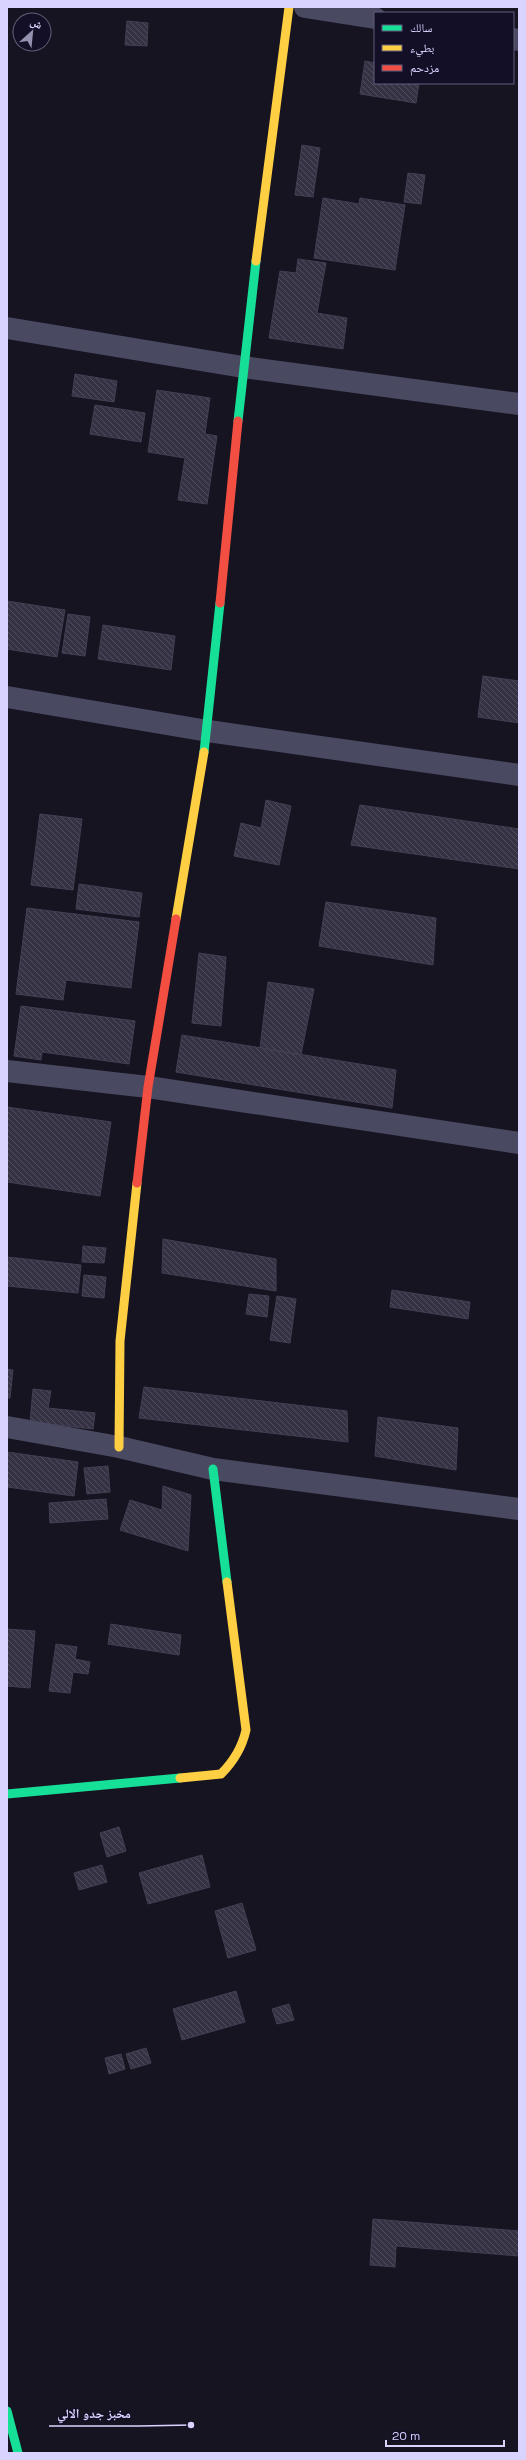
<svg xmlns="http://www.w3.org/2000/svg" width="526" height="2460" viewBox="0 0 526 2460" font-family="'Space Grotesk','Noto Naskh Arabic',sans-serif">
  <defs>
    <pattern id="building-back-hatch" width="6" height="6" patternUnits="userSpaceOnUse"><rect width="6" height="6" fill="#343243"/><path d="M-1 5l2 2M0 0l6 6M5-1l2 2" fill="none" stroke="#514f5f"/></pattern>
  </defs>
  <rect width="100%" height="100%" fill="#161421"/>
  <path fill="url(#building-back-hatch)" stroke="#433f54" d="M127,21L148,23L147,46L125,45Z
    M365,61L375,63V83H419L416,103L360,94Z
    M302,145L320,148L313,197L295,195Z
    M408,173L425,175L421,204L404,202Z
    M323,198L359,204L360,198L405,205L395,270L314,258Z
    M298,259L326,263L317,313L347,318L343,349L269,338L280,271L296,273Z
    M75,374L117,381L114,402L72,396Z
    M157,390L210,398L205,434L217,436L207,504L178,500L185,458L148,452Z
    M95,405L145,413L141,442L90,434Z
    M7,601L65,610L57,657L7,649Z
    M68,614L90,617L85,656L62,653Z
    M103,625L175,636L171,670L98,659Z
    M483,676L519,681V723L478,717Z
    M266,800L291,806L279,865L234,856L241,823L261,828Z
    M360,805L519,829V869L351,845Z
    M40,814L82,819L73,890L31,885Z
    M79,884L142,893L139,917L76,909Z
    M326,902L436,918L433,965L319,946Z
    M27,908L139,922L131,988L66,980L63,1000L16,994Z
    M199,953L226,957L221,1026L192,1023Z
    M268,982L314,989L301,1055L260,1048Z
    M21,1006L135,1021L129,1064L42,1052L41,1060L14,1056Z
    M182,1035L396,1070L392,1108L176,1072Z
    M7,1107L111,1122L100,1196L7,1182Z
    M163,1239L276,1259V1291L162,1273Z
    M83,1246L106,1248L104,1263L82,1262Z
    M7,1257L81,1265L78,1293L7,1286Z
    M84,1275L106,1277L104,1298L82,1296Z
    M392,1290L470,1302L468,1319L390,1307Z
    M249,1294L269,1296L267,1317L246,1314Z
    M277,1296L296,1299L290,1343L270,1340Z
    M7,1369L13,1370L10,1398H7Z
    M144,1387L347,1411L348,1442L139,1418Z
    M33,1389L51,1391L48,1408L95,1413L93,1429L30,1422Z
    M378,1417L458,1428L456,1470L375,1456Z
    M7,1452L78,1462L74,1496L7,1487Z
    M108,1466L110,1492L87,1494L84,1468Z
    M163,1486L191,1495L188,1551L120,1530L130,1500L162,1510Z
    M106,1499L108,1519L50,1523L49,1503Z
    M111,1624L181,1635L179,1655L108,1644Z
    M7,1629L35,1631L30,1688L7,1686Z
    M56,1644L77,1647L75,1659L90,1662L88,1674L73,1672L70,1693L49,1691Z
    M119,1827L126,1851L107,1857L100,1833Z
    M202,1855L210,1887L148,1904L139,1873Z
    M102,1865L107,1882L79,1890L74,1873Z
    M242,1903L256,1950L228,1958L215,1911Z
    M236,1991L245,2022L182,2040L173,2009Z
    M289,2004L294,2020L277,2024L272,2009Z
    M146,2048L151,2063L131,2069L126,2054Z
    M121,2054L125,2069L109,2074L105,2058Z
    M373,2219L519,2231V2256L396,2246L395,2267L370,2265Z"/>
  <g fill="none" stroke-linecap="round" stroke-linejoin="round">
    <path stroke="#4a4962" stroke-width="22" d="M305,7L375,18
      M513,39L519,40
      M7,328L243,367L519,404
      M7,697L208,731L519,775
      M7,1071L148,1087L519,1143
      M7,1427L119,1447L213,1469L519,1509"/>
    <path stroke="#16e098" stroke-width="9" d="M238,421L256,261
      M204,752L220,603
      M213,1469L227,1582
      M7,1794L180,1778
      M7,2411L18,2453"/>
    <path stroke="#ffcf43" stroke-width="9" d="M256,261L289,7
      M176,919L204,752
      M119,1447L120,1341L137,1183
      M180,1778L221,1774C234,1761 242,1748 246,1730L227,1582"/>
    <path stroke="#f24e42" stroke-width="9" d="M220,603L238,421
      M137,1183L148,1087L176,919"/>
  </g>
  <path fill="none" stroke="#d9d4ff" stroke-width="1.5" d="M191 2425L139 2426H49"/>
  <circle fill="#d9d4ff" stroke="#130f26" stroke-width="1.5" cx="191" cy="2425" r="4"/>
  <g font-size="13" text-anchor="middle" font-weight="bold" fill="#d9d4ff" stroke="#130f26" stroke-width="3" stroke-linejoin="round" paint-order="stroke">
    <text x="94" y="2418">مخبز جدو الالي</text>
  </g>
  <rect width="526" height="2460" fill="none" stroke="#d9d4ff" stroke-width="16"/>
  <rect x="374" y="12" width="140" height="72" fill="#130f26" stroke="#625e7d"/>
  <rect x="382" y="25" width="20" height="6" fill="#16e098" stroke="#625e7d"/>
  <text x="410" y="32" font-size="12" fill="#d9d4ff">سالك</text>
  <rect x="382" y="45" width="20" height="6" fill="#ffcf43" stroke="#625e7d"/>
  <text x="410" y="52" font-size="12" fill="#d9d4ff">بطيء</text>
  <rect x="382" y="65" width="20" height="6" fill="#f24e42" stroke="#625e7d"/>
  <text x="410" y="72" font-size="12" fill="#d9d4ff">مزدحم</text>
  <g transform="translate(32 32) rotate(27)"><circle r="19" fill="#130f26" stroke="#625e7d"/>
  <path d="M0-3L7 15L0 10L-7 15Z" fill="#9591b1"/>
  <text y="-6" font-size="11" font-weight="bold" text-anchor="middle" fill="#d9d4ff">ش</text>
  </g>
  <path d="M386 2440v6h118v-6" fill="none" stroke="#d9d4ff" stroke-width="2"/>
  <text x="392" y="2440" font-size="12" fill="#d9d4ff" stroke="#130f26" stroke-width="3" paint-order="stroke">20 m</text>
</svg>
